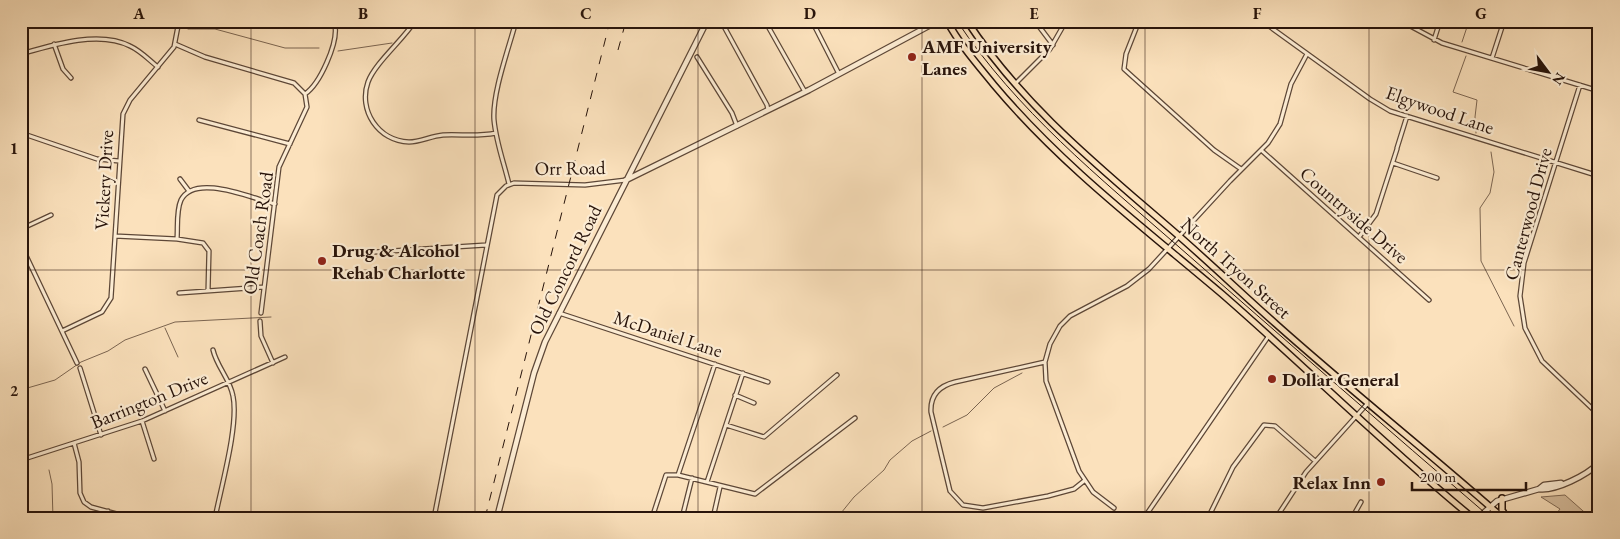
<svg xmlns="http://www.w3.org/2000/svg" width="1620" height="539" viewBox="0 0 1620 539" font-family="'EB Garamond',serif">
  <rect width="100%" height="100%" fill="#fbe1bc"/>
  <filter id="stains"><feTurbulence type="fractalNoise" baseFrequency=".004" numOctaves="4"/><feColorMatrix values="0 0 0 0 .2 0 0 0 0 .09 0 0 0 0 .02 0 0 0 .5 -.17"/></filter>
  <radialGradient id="worn" r=".72"><stop offset=".6" stop-color="#630" stop-opacity="0"/><stop offset="1" stop-color="#630" stop-opacity=".3"/></radialGradient>
  <path fill="#d7be9e" stroke="#806954" d="M1565,495L1591,518H1553L1560,509L1541,497Z"/>
  <g fill="none" stroke-linecap="round" stroke-linejoin="round">
    <path stroke="#7b6551" stroke-width="1" d="M148,21L175,28
      M206,28L211,21
      M21,29L47,21
      M188,29H215L285,48H319
      M1462,42L1469,21
      M338,51L392,43
      M1466,56L1453,92L1477,100L1475,117L1476,133
      M1491,152L1494,172L1490,193L1480,208L1481,261L1514,326
      M165,328L178,357
      M24,389L55,380L81,362L108,351L125,340L175,322L271,317
      M943,427L967,415L994,388L1022,373
      M49,470L52,484L53,518
      M837,518L854,497L884,470L890,460L912,441L931,431"/>
    <defs>
      <path id="minor" d="M326,21L335,26L347,22
        M415,21C403,40 375,63 368,82C358,110 378,141 409,142C420,142 431,136 443,135C462,134 476,137 496,133
        M721,21L767,105L768,110
        M765,21L805,92
        M812,21L839,74
        M1035,21L1053,45
        M1139,21L1126,54L1124,69L1214,150L1241,169
        M1262,21L1370,99L1390,111L1599,176
        M1401,21L1442,43L1599,91
        M1434,40L1440,21
        M54,44L63,69L71,78
        M175,44L205,57L294,83L305,94L307,107L279,167L261,313
        M21,54C52,45 99,30 130,46C141,51 149,60 158,67
        M697,57L732,113L737,126
        M1492,58L1504,21
        M1015,84L1050,49L1066,21
        M1580,85L1524,263L1520,296L1525,328L1542,361L1599,415
        M305,94C320,84 338,43 335,26
        M199,120L290,144
        M21,133L97,159L119,161
        M1397,148L1407,116
        M1261,150L1429,300
        M1393,163L1437,178
        M180,179L189,191
        M509,184C504,163 496,142 494,120C492,93 509,48 516,21
        M21,229L51,215
        M115,236L177,239L203,243L209,251L208,291
        M1359,237L1376,214L1397,149
        M177,239C178,227 176,211 181,200C195,173 251,198 275,204
        M21,245L77,363
        M359,253L486,245
        M179,293L264,287
        M559,313L768,382
        M260,321L261,336L273,363
        M62,331L102,312L111,298L123,114L130,100L174,47L179,21
        M213,350C217,367 230,379 233,396C239,425 221,487 215,518
        M1045,362L955,382C939,386 930,395 931,412L950,491L963,505L983,508L1048,496L1074,489L1084,481
        M80,368L101,435
        M145,369L165,411
        M21,395L24,518
        M735,395L754,403
        M142,421L154,459
        M726,425L764,437L837,375
        M74,443L79,462L80,493L84,502L91,507L132,518
        M21,460L142,421L285,357
        M1593,468L1599,473
        M678,475L715,364
        M707,482L743,373
        M1114,508L1093,492L1079,471L1046,381L1045,362L1050,344L1060,326L1070,316L1127,286L1149,269L1230,181L1268,143L1280,124L1291,84L1307,54
        M107,518L108,511
        M434,518L497,195L506,186L514,183L585,185L626,180
        M652,518L666,475H678L755,494L855,418
        M682,518L692,478
        M713,518L720,487
        M1144,518L1268,337
        M1208,518L1233,467L1264,425L1275,426L1315,461
        M1276,518L1306,472L1368,403
        M1352,518L1361,502"/>
      <path id="tertiary" d="M626,180L809,90L938,21
        M1561,483L1544,485L1539,489C1556,491 1587,475 1599,463
        M497,518L534,373L545,342L707,21
        M1478,518L1497,501L1539,489"/>
      <path id="primary" d="M947,21C960,45 977,64 994,85C1061,165 1143,227 1222,294C1307,368 1386,447 1473,518
        M967,21C1022,105 1098,166 1172,230C1208,261 1241,293 1276,324C1350,390 1428,452 1503,518
        M1502,498V510L1507,518"/>
    </defs>
    <use href="#minor" stroke="#5d4737" stroke-width="5.5"/>
    <use href="#tertiary" stroke="#5d4737" stroke-width="7"/>
    <use href="#primary" stroke="#28140b" stroke-width="8"/>
    <use href="#minor" stroke="#fcecd3" stroke-width="3"/>
    <use href="#tertiary" stroke="#fcecd3" stroke-width="4.5"/>
    <use href="#primary" stroke="#fbe1bc" stroke-width="5"/>
    <path stroke="#28140b" stroke-width="1" d="M957,21C1017,111 1099,177 1179,247C1283,338 1386,428 1491,518"/>
    <path stroke="#28140b" stroke-width="1" stroke-dasharray="9 9" stroke-linecap="butt" d="M618,50L626,21
      M485,518L610,21"/>
  </g>
  <path fill="none" stroke="#28140b" stroke-width="1" stroke-opacity="0.55" d="M251,21V518M475,21V518M698,21V518M922,21V518M1145,21V518M1369,21V518M21,270H1599"/>
  <g fill="#8f2418" stroke="#fcecd3" stroke-width="2">
    <circle cx="912" cy="57" r="5"/>
    <circle cx="322" cy="261" r="5"/>
    <circle cx="1272" cy="379" r="5"/>
    <circle cx="1381" cy="482" r="5"/>
  </g>
  <g text-anchor="middle" dominant-baseline="central" stroke-width="4.5" stroke-linejoin="round" paint-order="stroke">
    <g font-size="19" font-weight="bold" fill="#28140b" stroke="#fcecd3" text-anchor="start">
      <text x="922" y="46">AMF University<tspan x="922" dy="22">Lanes</tspan></text>
      <text x="332" y="250">Drug &amp; Alcohol<tspan x="332" dy="22">Rehab Charlotte</tspan></text>
      <text x="1282" y="379">Dollar General</text>
      <text x="1371" y="482" text-anchor="end">Relax Inn</text>
    </g>
    <g font-size="19" fill="#28140b" stroke="#fcecd3">
      <text transform="translate(1440 110) rotate(19)">Elgywood Lane</text>
      <text transform="translate(570 168) rotate(-1)">Orr Road</text>
      <text transform="translate(104 180) rotate(-87)">Vickery Drive</text>
      <text transform="translate(1528 214) rotate(-75)">Canterwood Drive</text>
      <text transform="translate(1354 215) rotate(41)">Countryside Drive</text>
      <text transform="translate(258 233) rotate(-82)">Old Coach Road</text>
      <text transform="translate(1236 268) rotate(42)">North Tryon Street</text>
      <text transform="translate(565 270) rotate(-64)">Old Concord Road</text>
      <text transform="translate(668 334) rotate(18)">McDaniel Lane</text>
      <text transform="translate(149 400) rotate(-22)">Barrington Drive</text>
    </g>
  </g>
  <rect width="1620" height="539" fill="none" stroke="#fbe1bc" stroke-width="55"/>
  <g transform="translate(1548 72) rotate(122)" stroke="#fcecd3" stroke-width="4" paint-order="stroke">
  <path d="M0-4L9 19L0 12L-9 19Z" fill="#28140b"/>
  <text y="-8" font-size="14" font-weight="bold" text-anchor="middle" fill="#28140b">N</text>
  </g>
  <path d="M1412 482v8h114v-8" fill="none" stroke="#28140b" stroke-width="2.5"/>
  <text x="1420" y="482" font-size="15" fill="#28140b" stroke="#fcecd3" stroke-width="4" paint-order="stroke">200 m</text>
  <rect x="28" y="28" width="1564" height="484" fill="none" stroke="#28140b" stroke-width="2"/>
  <g font-size="16" text-anchor="middle" font-weight="bold" fill="#28140b">
    <text x="139" y="19">A</text>
    <text x="363" y="19">B</text>
    <text x="586" y="19">C</text>
    <text x="810" y="19">D</text>
    <text x="1034" y="19">E</text>
    <text x="1257" y="19">F</text>
    <text x="1481" y="19">G</text>
    <text x="14" y="154">1</text>
    <text x="14" y="396">2</text>
  </g>
  <rect width="100%" height="100%" filter="url(#stains)"/>
  <rect width="100%" height="100%" fill="url(#worn)"/>
</svg>
